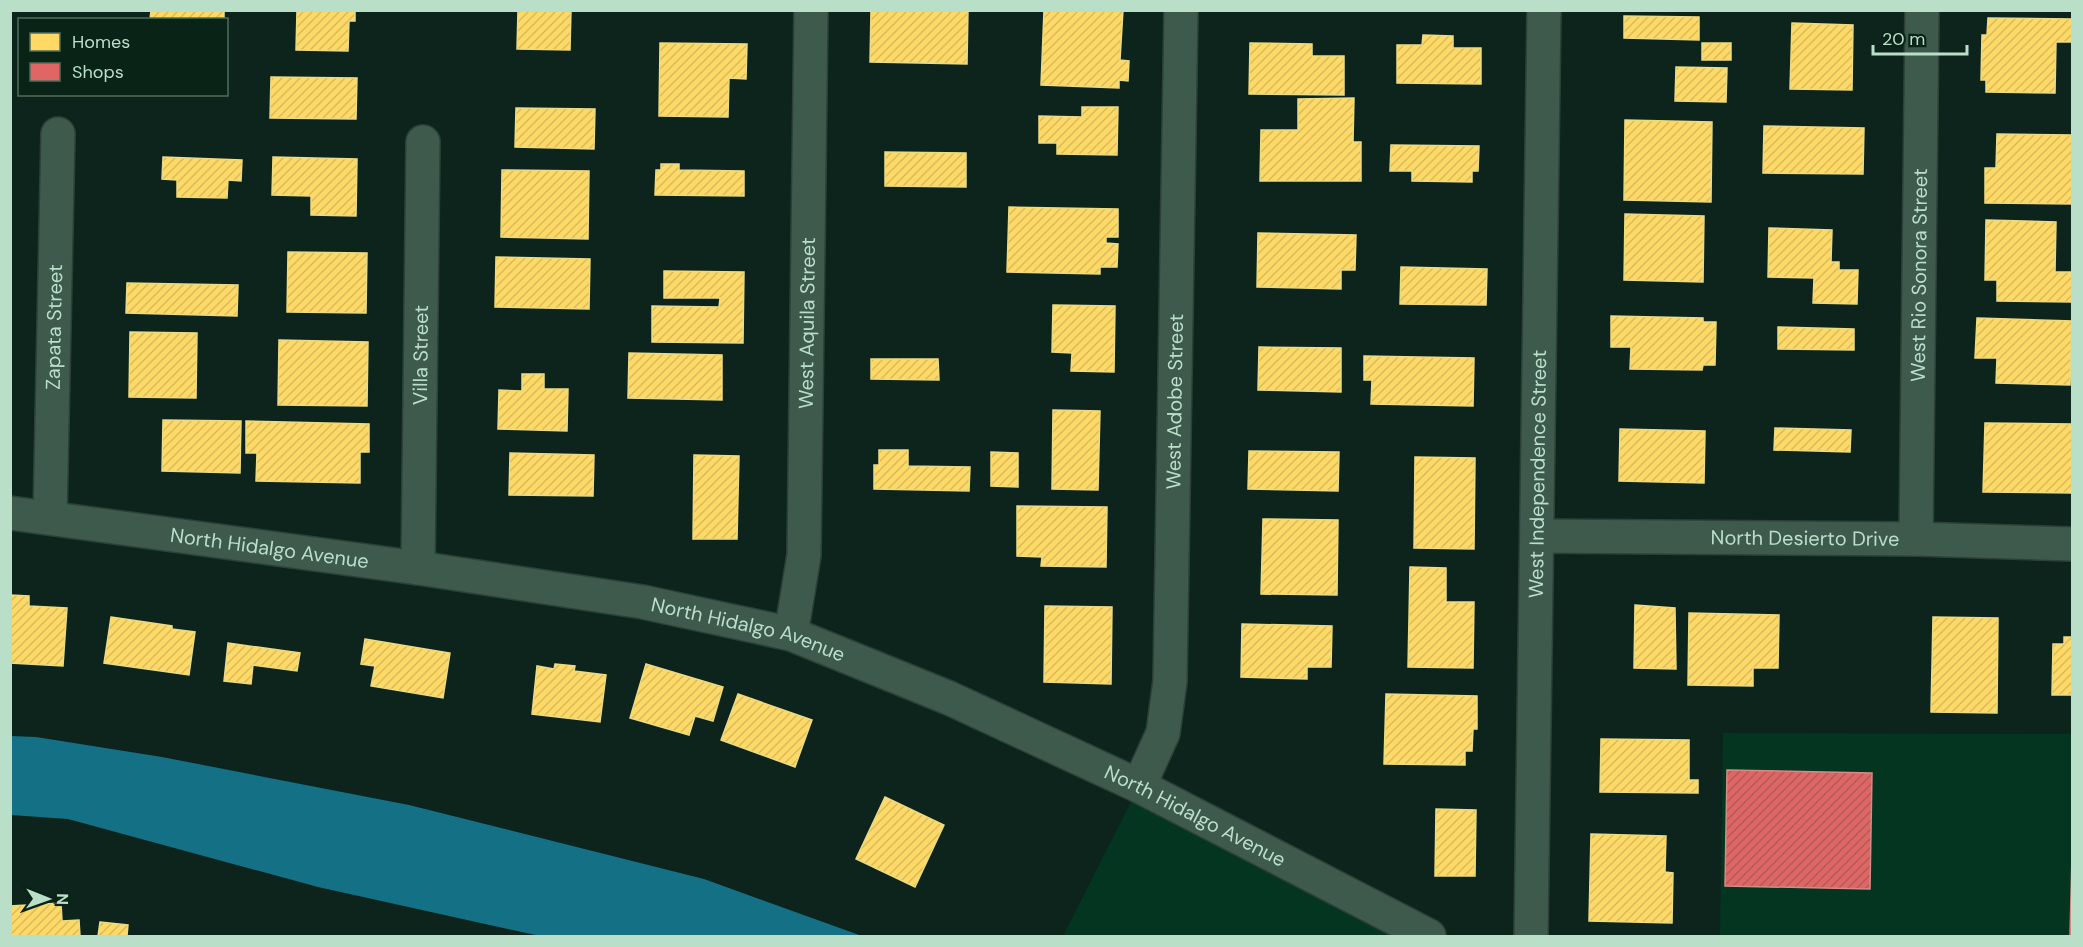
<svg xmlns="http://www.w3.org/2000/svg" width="2083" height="947" viewBox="0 0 2083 947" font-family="'DM Sans',sans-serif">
  <defs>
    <pattern id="homes-hatch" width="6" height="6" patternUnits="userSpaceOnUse" patternTransform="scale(1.5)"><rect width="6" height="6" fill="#ffd966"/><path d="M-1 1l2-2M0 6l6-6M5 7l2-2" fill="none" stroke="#d7bb5e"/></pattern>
    <pattern id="shops-hatch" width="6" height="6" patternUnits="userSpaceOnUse" patternTransform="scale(1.5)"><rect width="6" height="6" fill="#e06666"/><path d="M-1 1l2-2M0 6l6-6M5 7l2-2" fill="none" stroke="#ae5c59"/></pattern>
  </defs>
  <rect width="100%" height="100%" fill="#0c241b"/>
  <path fill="#043521" d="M1723,733L2072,734V936H1720Z
    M1139,786L1429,936H1063Z"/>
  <path fill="#147085" d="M11,736L36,737L162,757L409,805L704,879L862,936H540L318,887L68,819L11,815Z"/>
  <path fill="url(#homes-hatch)" stroke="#eadb84" stroke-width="1.5" d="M151,10H224V20H150Z
    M297,10H355V21H349L348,51L296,50Z
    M518,10H571L570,50L517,49Z
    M871,10H968L967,64L870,62Z
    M1044,10H1123L1120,60L1129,61L1128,81L1119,80V88L1041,85Z
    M1624,16L1699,17V40L1624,38Z
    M1988,18L2072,19V42H2056L2055,93L1986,92V80H1981L1982,35H1987Z
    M1792,23L1853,25L1852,90L1790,89Z
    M1423,35L1453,36V48H1481V84L1397,83V45H1422Z
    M660,43L747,44L746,79L729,78L728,117L659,116Z
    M1250,43L1312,44V56H1344V95L1249,94Z
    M1702,43H1731V60H1702Z
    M1676,67L1727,68L1726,102L1675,101Z
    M271,77L357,78L356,119L270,118Z
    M1354,98L1353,142H1361V181H1260L1261,130H1298V99Z
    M1082,107H1118L1117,155L1057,154V143H1039V116L1082,117Z
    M516,108L595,109L594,149L515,147Z
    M1625,120L1712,122L1711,202L1624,200Z
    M1764,126L1864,128L1863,174L1763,173Z
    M1997,134L2072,135V204L1985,203V168H1996Z
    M1391,145L1479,146L1478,171H1472V182L1412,181V171H1390Z
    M885,152L966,153V187L885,186Z
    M163,157L242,160L241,181L228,180L227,198L177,197V180L162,179Z
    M273,157L357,159L356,216L311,215V196L272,195Z
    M661,164H679V170L744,171V196L655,195L656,170H661Z
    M502,170L589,171L588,239L501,237Z
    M1009,207L1118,209V237H1106V243L1118,244L1117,267H1100V274L1007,272Z
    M1625,214L1704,216L1703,282L1624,280Z
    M1986,220L2056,222L2055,272H2072V302L1997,301V280H1985Z
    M1769,228L1832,230L1831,262H1839V270H1858L1857,304L1813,303L1814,278L1768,277Z
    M1258,233L1356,235L1355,270H1341V289L1257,287Z
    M288,252L367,253L366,313L287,312Z
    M496,257L590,259L589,309L495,307Z
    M1401,267L1487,269L1486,305L1400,304Z
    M664,271L744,272L743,343L652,342V306L719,307L720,298H664Z
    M127,283L238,285L237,316L126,313Z
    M1053,305L1115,306L1114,372L1071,371L1072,353L1052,352Z
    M1611,316L1703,318V322H1716L1715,365H1703L1702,370L1630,369L1631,347H1611Z
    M1977,318L2072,321L2070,385L1996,383L1997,358H1975Z
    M1778,327L1854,329V350L1778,349Z
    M130,332L197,333L196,398L129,397Z
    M279,340L368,342L367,406L278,405Z
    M1259,347L1341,348V392L1258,390Z
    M629,353L722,355V400L628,398Z
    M1364,356L1474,358L1473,406L1371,404L1372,380H1364Z
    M871,359H938L939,380L871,379Z
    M522,374H544V389H568L567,431L498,429L499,390L522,391Z
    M1053,410L1100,411L1098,490L1052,489Z
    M163,420L241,421L240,473L162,471Z
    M246,421L369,424V452H360V483L256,481L257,453H246Z
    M1985,423L2072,424V493L1983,492Z
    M1775,428L1851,430L1850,452L1774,450Z
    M1620,429L1705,431L1704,483L1619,481Z
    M879,450H908V466L970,467L969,491L874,489V465H879Z
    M1249,451L1339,452L1338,491L1248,489Z
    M991,452L1018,453V487L991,486Z
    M510,453L594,455L593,496L509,495Z
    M694,455L739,456L737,539H693Z
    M1415,457L1475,458L1474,549L1414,548Z
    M1017,506L1107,507L1106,567L1041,566L1042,557L1017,556Z
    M1263,519L1338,520L1337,595L1261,594Z
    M1410,567L1446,568V602H1474L1473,668L1408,667Z
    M10,595L29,596V606L67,608L63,666L10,663Z
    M1635,605L1675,608L1676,669L1634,668Z
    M1045,606L1112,607L1111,684L1044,682Z
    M1689,613L1779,615L1778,668H1753V686L1688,685Z
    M111,617L172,626V629L195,632L189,675L104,663Z
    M1933,617L1998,618L1997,713L1931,712Z
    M1242,624L1332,626L1331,667H1307V679L1241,677Z
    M2064,637H2072V695H2052L2053,644H2064Z
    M365,639L450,653L443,698L371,686L375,666L361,664Z
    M228,643L300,653L297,671L253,665L251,684L224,681Z
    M555,664L575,666L574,671L606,675L600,722L532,714L537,666L554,669Z
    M646,664L723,687L713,721L695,716L689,735L630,718Z
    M738,694L812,720L795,767L721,740Z
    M1386,694L1477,696V729H1473L1472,751H1465V765L1384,764Z
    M1601,739L1689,740V780H1698V793L1600,792Z
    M885,797L944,825L915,887L856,859Z
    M1436,809L1476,810L1475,876H1435Z
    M1591,834L1666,836L1665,872L1673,873L1672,923L1589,921Z
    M61,903L62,921L79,920L80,936H11L10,906Z
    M100,922L128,925L127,936H98Z"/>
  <path fill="url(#shops-hatch)" stroke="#d58a84" stroke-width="1.5" d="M1727,770L1872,773L1870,889L1725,886Z
    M2072,855V936H2070Z"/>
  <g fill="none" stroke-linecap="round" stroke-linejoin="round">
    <defs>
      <g id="minor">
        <path id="s1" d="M10,513L418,568L643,602L791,634L949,698L1139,786L1429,936"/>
        <path id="s2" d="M50,517L58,134"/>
        <path id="s3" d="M1538,536L1916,539L2072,544"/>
        <path id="s4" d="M1916,539L1922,10"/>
        <path id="s5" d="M418,568L423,142"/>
        <path id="s6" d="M791,634L804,555L811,10"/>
        <path id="s7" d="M1139,786L1163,733L1170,681L1181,10"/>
        <path id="s8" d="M1531,936L1544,10"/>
      </g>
    </defs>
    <use href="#minor" stroke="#2c4037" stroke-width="36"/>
    <use href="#minor" stroke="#3e5a4d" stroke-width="33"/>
  </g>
  <g text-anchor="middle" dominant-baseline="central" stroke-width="6" stroke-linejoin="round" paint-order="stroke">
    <g font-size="20" fill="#badfc9" stroke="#0a2317">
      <text stroke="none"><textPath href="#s4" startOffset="264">West Rio Sonora Street</textPath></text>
      <text stroke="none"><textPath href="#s6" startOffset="312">West Aquila Street</textPath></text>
      <text stroke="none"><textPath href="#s2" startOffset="190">Zapata Street</textPath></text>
      <text stroke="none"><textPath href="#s5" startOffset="213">Villa Street</textPath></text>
      <text stroke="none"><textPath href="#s7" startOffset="390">West Adobe Street</textPath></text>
      <text stroke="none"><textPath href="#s8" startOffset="462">West Independence Street</textPath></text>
      <text stroke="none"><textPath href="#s3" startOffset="267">North Desierto Drive</textPath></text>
      <text stroke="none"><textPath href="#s1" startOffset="262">North Hidalgo Avenue</textPath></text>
      <text stroke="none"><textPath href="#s1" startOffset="748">North Hidalgo Avenue</textPath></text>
      <text stroke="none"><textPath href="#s1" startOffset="1234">North Hidalgo Avenue</textPath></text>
    </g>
  </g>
  <rect width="2083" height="947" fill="none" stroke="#badfc9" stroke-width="24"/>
  <rect x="18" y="18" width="210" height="78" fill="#0a2317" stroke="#506e5e" stroke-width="1.5"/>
  <rect x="30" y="33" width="30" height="18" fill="#ffd966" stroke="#506e5e" stroke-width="1.5"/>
  <text x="72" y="48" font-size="18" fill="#badfc9">Homes</text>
  <rect x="30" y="63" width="30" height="18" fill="#e06666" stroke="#506e5e" stroke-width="1.5"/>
  <text x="72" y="78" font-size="18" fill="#badfc9">Shops</text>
  <g transform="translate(48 899) rotate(91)" stroke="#0a2317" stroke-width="4.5" paint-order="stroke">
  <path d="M0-4.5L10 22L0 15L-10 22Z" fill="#badfc9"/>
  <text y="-9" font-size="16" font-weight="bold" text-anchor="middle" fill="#badfc9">N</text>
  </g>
  <path d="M1873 45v9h94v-9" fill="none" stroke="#badfc9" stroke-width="3"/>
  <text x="1882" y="45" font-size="18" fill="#badfc9" stroke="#0a2317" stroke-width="4.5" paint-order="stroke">20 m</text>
</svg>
